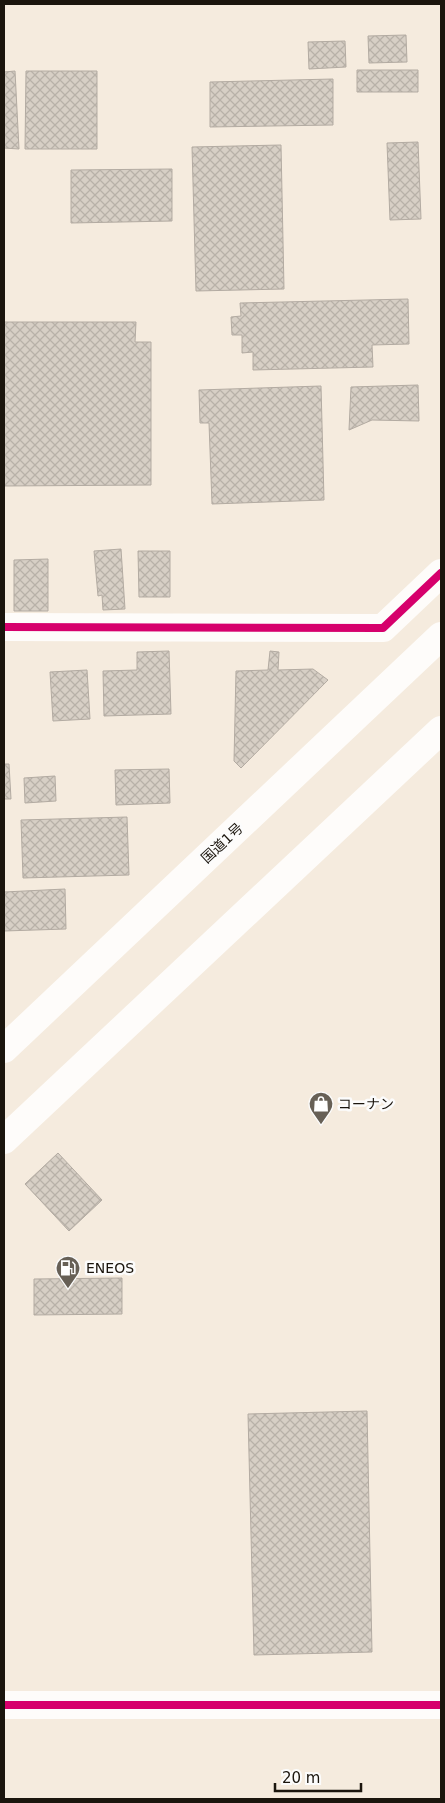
<svg xmlns="http://www.w3.org/2000/svg" width="445" height="1803" viewBox="0 0 445 1803" font-family="'DejaVu Sans','Noto Sans JP',sans-serif">
  <defs>
    <pattern id="building-cross-hatch" width="8" height="8" patternUnits="userSpaceOnUse" patternTransform="scale(1.25)"><rect width="8" height="8" fill="#d7cfc5"/><path d="M0 0l8 8M0 8l8-8" fill="none" stroke="#b8b1a8"/></pattern>
  </defs>
  <rect width="100%" height="100%" fill="#f5ebde"/>
  <path fill="url(#building-cross-hatch)" stroke="#b3aba2" d="M406,35L407,62L369,63L368,36Z
    M345,41L346,67L309,69L308,42Z
    M357,70H418V92H357Z
    M15,71L19,149L4,148V72Z
    M26,71H97V149H25Z
    M333,79V125L210,127V82Z
    M418,142L421,219L390,220L387,143Z
    M281,145L284,289L196,291L192,147Z
    M172,169V221L71,223V170Z
    M408,299L409,344L372,345L373,367L253,370V352L242,353V335H232L231,317L241,316L240,303Z
    M4,322H136L135,342H151V485L4,486Z
    M418,385L419,421L372,420L349,430L351,387Z
    M321,386L324,500L212,504L209,423H200L199,390Z
    M121,549L125,609L103,610L102,595L98,596L94,551Z
    M138,551H170V597H139Z
    M48,559V611H14V560Z
    M169,651L171,714L104,716L103,671L137,670V652Z
    M270,651L279,652L278,670L313,669L328,680L241,768L234,761L236,671L268,670Z
    M87,670L90,719L53,721L50,672Z
    M4,764H9L11,799H4Z
    M169,769L170,803L116,805L115,770Z
    M55,776L56,801L25,803L24,778Z
    M127,817L129,875L23,878L21,820Z
    M65,889L66,929L4,931V892Z
    M58,1153L102,1200L69,1231L25,1184Z
    M122,1278V1314L34,1315V1279Z
    M367,1411L372,1652L254,1655L248,1414Z"/>
  <g fill="none" stroke-linecap="round" stroke-linejoin="round">
    <path stroke="#fefcfa" stroke-width="28" d="M4,627L383,628L441,573
      M4,1705H441"/>
    <path stroke="#fefcfa" stroke-width="28" d="M4,1049L441,636
      M4,1140L441,730"/>
    <defs>
      <path id="cycleway" d="M4,627L383,628L441,573
        M4,1705H441"/>
    </defs>
    <use href="#cycleway" stroke="#fcfcfc" stroke-width="11"/>
    <use href="#cycleway" stroke="#d6006c" stroke-width="8"/>
  </g>
  <defs>
    <symbol id="shop-pin" viewBox="-11 -11 22 30"><path d="M0 17L-7.5 6A9.5 9.5 0 1 1 7.5 6Z" fill="#676056" stroke="#fcfcfc"/><path d="M-5-2.5h2.3a2.7 3.5 0 0 1 5.4 0H5L5.5 6h-11ZM-1.5-2.5h3a1.5 2.3 0 0 0-3 0Z" fill="#fff"/></symbol>
    <symbol id="fuel-pin" viewBox="-11 -11 22 30"><path d="M0 17L-7.5 6A9.5 9.5 0 1 1 7.5 6Z" fill="#676056" stroke="#fcfcfc"/><path d="M-5.5-6h7V0h2V4h1.3V-2.5L3-4.5l.8-.8L6-3V5H2.5V1h-1V6h-7ZM-4.2-4.7v3.2H.2V-4.7Z" fill="#fff"/></symbol>
  </defs>
  <g fill-rule="evenodd">
    <use href="#shop-pin" x="307" y="1090" width="28" height="38"/>
    <use href="#fuel-pin" x="54" y="1254" width="28" height="38"/>
  </g>
  <g text-anchor="middle" dominant-baseline="central" stroke-width="5" stroke-linejoin="round" paint-order="stroke">
    <g font-size="14" fill="#1b150d" stroke="#fcfcfc">
      <text transform="translate(222 843) rotate(-43)">国道1号</text>
    </g>
    <g font-size="14" fill="#1b150d" stroke="#fcfcfc" text-anchor="start">
      <text x="338" y="1104">コーナン</text>
      <text x="86" y="1268">ENEOS</text>
    </g>
  </g>
  <rect width="445" height="1803" fill="none" stroke="#1b150d" stroke-width="10"/>
  <path d="M275 1783v8h86v-8" fill="none" stroke="#1b150d" stroke-width="2.5"/>
  <text x="282" y="1783" font-size="15" fill="#1b150d" stroke="#fcfcfc" stroke-width="4" paint-order="stroke">20 m</text>
</svg>
